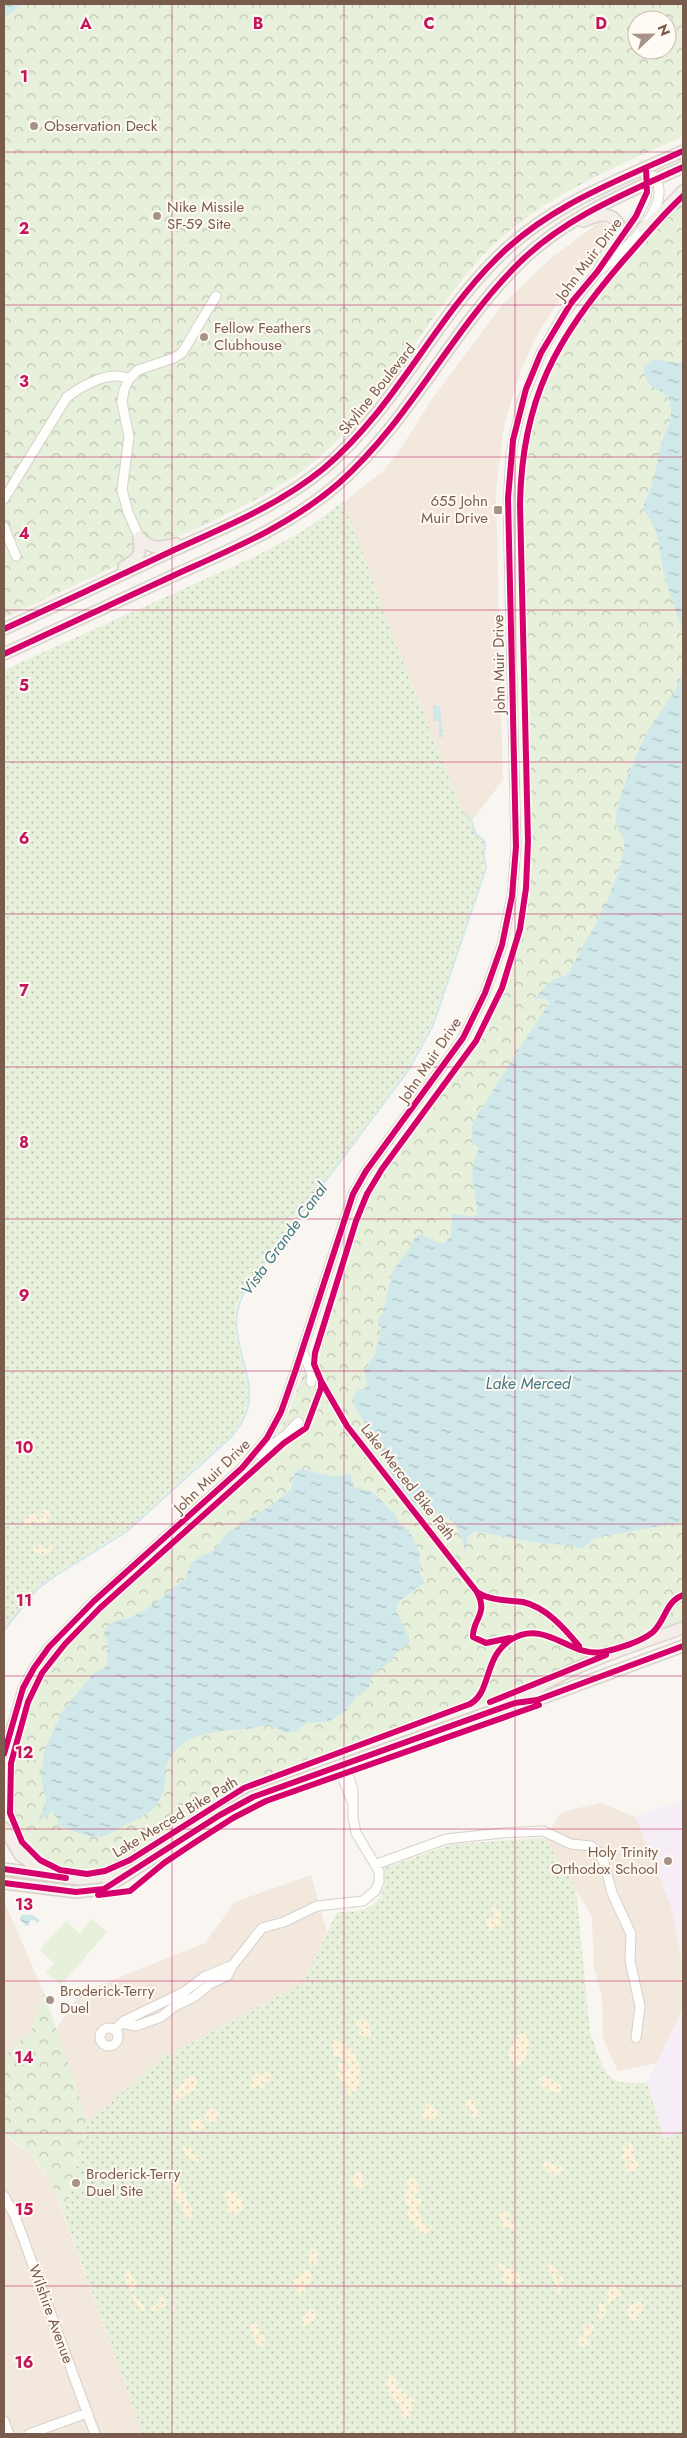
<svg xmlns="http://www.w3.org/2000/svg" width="687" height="2438" viewBox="0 0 687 2438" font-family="Jost,sans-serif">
  <defs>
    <pattern id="grass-dots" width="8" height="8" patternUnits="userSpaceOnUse" patternTransform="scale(1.25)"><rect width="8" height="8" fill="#e7f0db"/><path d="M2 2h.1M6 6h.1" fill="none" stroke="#c0c6b4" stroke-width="1.8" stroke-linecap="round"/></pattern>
    <pattern id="sand-dots" width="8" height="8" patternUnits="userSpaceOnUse" patternTransform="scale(1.25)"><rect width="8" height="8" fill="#fbf2d9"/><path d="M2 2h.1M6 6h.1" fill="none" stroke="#d0c7b2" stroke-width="1.8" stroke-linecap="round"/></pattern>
    <pattern id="park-crowns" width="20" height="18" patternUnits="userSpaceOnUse" patternTransform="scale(1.25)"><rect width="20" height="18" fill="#e7f0db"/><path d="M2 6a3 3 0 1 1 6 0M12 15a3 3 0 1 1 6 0" fill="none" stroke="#c0c6b4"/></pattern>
    <pattern id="water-ripples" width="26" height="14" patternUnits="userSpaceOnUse" patternTransform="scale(1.25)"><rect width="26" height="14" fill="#d0e8ea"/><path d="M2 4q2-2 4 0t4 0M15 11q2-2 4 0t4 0" fill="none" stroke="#aebfc0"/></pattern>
  </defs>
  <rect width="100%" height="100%" fill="#f9f5f0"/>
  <path fill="#f2e8de" d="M603,222L608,226V234L562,296L537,335L520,373L504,425L496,491L503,780L471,822L464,815L390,629L344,502L383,471L398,453L428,405L501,306L550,259L597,224Z
    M600,1803L636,1817L671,1906L683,1967V2008L657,2063L618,2071L603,2039L602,1997L594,1967L592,1916L544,1838L562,1812Z
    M311,1875L327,1932L303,1983L161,2059L88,2122L56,2029L80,1993L205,1943L235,1902Z
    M4,1901L44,1993L31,2030L4,2057Z
    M4,2135L31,2155L52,2184L143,2434H4Z"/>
  <path fill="#f6eef6" d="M683,1799V1967L671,1906L636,1817Z
    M683,2008V2130L664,2139L647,2083Z"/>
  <path fill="url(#grass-dots)" d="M344,501L390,629L464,815C476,826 469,831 484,842L483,874L432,1024L408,1068L240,1296C217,1350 277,1386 228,1438L125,1531L55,1574L37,1587L4,1628V670L256,556L303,531Z
    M544,1838L576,1889L590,2032C594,2044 603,2075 615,2080C624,2084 638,2083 647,2083L664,2139L683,2130V2434H143L63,2212L88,2122L161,2059L303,1983L337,1912C369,1913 388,1904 384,1868L453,1844Z"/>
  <path fill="url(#sand-dots)" d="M42,1510H48L51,1517L47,1523L35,1521L28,1526L25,1525L24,1519L34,1513L40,1519L44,1518L40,1513Z
    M50,1545L53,1548L51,1553L43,1555L33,1551V1546H41L45,1549Z
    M495,1906L501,1913L499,1920L503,1924L500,1927L495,1924L493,1930H488L485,1921L489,1917L496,1920L491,1909Z
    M362,2019L367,2021L372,2032L369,2038L360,2036L359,2033L363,2029H358L356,2027V2021Z
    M524,2032C534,2039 528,2062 517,2066L513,2063L508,2054L510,2048L514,2046L513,2044L517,2035Z
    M334,2040L346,2044V2051L349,2050V2046L357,2057L353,2066L357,2063L360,2067V2074L356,2076L360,2077L357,2089L350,2096L346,2088L348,2083L340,2081L336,2073L343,2072L338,2067L339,2063H344L348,2068L349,2064L344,2058L333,2056L332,2041Z
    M264,2071L270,2073L271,2080L264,2083L263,2089L258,2085L251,2090L250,2084L254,2082L251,2080L257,2073L261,2076Z
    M188,2076H194L197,2080L196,2089L175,2102L173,2100L174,2092Z
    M545,2076L561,2085V2092C552,2095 538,2087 539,2078Z
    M467,2100H473L478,2110L477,2116L472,2117V2109H467L465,2104Z
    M427,2103L438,2112L436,2117L429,2121L428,2116L425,2120L422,2115Z
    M210,2108L219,2112L218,2119L214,2123L206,2120L204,2116Z
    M200,2119L205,2123L204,2128L197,2131L191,2129L189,2125L190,2121Z
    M628,2142L632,2143L635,2160L639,2164L634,2172L628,2171L624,2166L626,2162L632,2163V2160L625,2161L621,2157L625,2152L621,2150L623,2146L628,2148Z
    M185,2145L191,2147L193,2154L199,2156L198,2162L186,2158L185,2154L188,2152L184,2153L182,2149Z
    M547,2161L554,2165L564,2167V2172L552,2175L547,2172L543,2164L544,2161Z
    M357,2170C363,2173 365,2182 363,2188L358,2189L353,2186L351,2181Z
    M410,2177L415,2179L419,2185L418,2192L414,2196L415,2199L421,2198L422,2201L417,2209L425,2226L432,2228L425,2235L420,2233V2229H416L413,2225L415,2221L410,2220L407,2211L413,2207L406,2205L404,2194L406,2192L404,2191L406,2189L405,2184L408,2185L406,2181Z
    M173,2184H177L182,2188V2192H186V2198L194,2212L189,2220L185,2218L181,2210L184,2207L174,2199L171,2191H174Z
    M228,2191L236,2192L238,2197L243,2201V2209L237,2214H230L226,2210L228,2204L223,2195Z
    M503,2211L510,2213L511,2217L504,2218L516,2223L515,2230L506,2227L503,2229L499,2215Z
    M312,2248L318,2254L317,2265L310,2264C307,2259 308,2252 312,2248Z
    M499,2263L519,2274L521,2283L515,2282L513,2278L512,2285L509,2286L501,2278H504L503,2271L495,2269Z
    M548,2264L559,2270V2272L554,2271L558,2277L563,2276L564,2284L558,2281L561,2290L560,2294L557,2293L554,2279L546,2267Z
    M130,2268L131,2276L137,2283L132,2292L145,2307L144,2312L137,2306L124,2277L126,2269Z
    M307,2270L311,2273L310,2282L305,2285V2293L300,2294L294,2285L293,2280L299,2278L302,2271Z
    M616,2284L618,2286L617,2290L621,2292V2296L612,2300L609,2304L605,2299L610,2287Z
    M159,2296L165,2298L166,2306L153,2312L150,2308L159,2303Z
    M639,2301L644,2304L642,2312L637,2314L638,2320H631L627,2315V2308Z
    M601,2303L606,2306V2313L600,2320L596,2316L600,2312L598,2305Z
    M311,2309L315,2310L317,2316L308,2325L302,2326L303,2317Z
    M255,2322L260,2327L257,2336L263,2334L266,2339L263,2347L257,2346L250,2325Z
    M589,2323L594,2327V2333L588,2335L589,2345L580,2347L577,2337L581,2335L583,2339V2327L586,2324L587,2328Z
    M390,2373L397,2381L396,2387L402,2389L408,2397L415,2399V2403L412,2404L413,2413L407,2411L411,2415L410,2419L407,2416L406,2419L402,2418L400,2406C392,2399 380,2382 390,2373Z"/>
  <path fill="url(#park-crowns)" fill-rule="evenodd" d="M23,4H683V136C610,170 532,200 477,262C421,326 382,405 316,460C275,494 226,514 178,537C120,564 62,591 4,618V18ZM637,20H667V50H637Z
    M683,192V1625L601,1656L508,1695L245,1791L115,1870C83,1879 43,1875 22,1846C6,1824 7,1803 10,1777C13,1746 19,1711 35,1683C58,1640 99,1607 135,1575C173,1541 210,1507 248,1473L270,1447L288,1414L322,1321L357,1211L367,1187C396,1140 434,1099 464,1054C502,996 520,928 525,860C527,772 522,683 519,596C518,522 512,450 540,380C568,309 628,245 683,192Z
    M44,1993L88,2122L63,2212C52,2179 35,2151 4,2135V2057L31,2030Z"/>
  <path fill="#e7f0db" d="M92,1919L107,1932L61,1985L46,1972L54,1963L40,1950L66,1921L80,1934Z"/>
  <path fill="url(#water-ripples)" d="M4,4H23L4,18Z
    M652,359L683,364V639L679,619L665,580L656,530L643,508C646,498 651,489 654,479C656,469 658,458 660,448C664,433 677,415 668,399C659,384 647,393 643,368Z
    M683,663V1522L594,1538L582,1549L570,1545L538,1543L475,1531L468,1537L465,1552C462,1536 457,1519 439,1513L427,1519L391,1475L376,1441L353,1404L355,1392L365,1388L367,1384L364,1370L370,1363L371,1358H374L382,1326L378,1325L379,1318L383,1313L392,1272L411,1246L415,1237L421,1234L439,1243H444L451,1236L452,1214L473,1217L478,1214C475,1191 466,1169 480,1148L472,1143V1126L479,1112L549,1003L547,999L541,998L534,1001C539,993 548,981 558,978C563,976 565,977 569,972C590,933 617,892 624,847C626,833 617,833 616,823C614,811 625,783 630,771C636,755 643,738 653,723C666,702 681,689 683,663Z
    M433,706H440L443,738L439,737V721H433Z
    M300,1469L334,1477L350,1473L354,1488L371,1491L395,1514L399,1523L410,1532L420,1554V1574L424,1583L399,1601L396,1611L409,1637V1643L405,1647L397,1652L391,1661L378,1670L372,1676L369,1687L355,1698L347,1710L328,1722L307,1723L295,1732L286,1733C279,1731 274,1724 266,1725C262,1725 258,1728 255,1728C228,1731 188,1729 171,1756C161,1771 168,1778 163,1792C155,1814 144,1815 125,1825C118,1828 112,1834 105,1836C90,1840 70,1829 58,1825V1819L52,1812L43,1819L40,1818L46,1801L41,1778L45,1749L63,1710L94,1673L107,1666L108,1642L104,1634L105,1629L114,1621L129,1618L150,1607L186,1578L189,1566L199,1557L212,1552L227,1533L272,1505L291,1489L294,1474Z
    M23,1914L33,1915L40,1921L38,1923L34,1920L30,1921L29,1925L26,1926L21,1921L20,1917Z"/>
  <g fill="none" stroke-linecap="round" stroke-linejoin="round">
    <path stroke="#d0e8ea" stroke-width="2" d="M4,1630L38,1588L56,1575L126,1532L229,1439C283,1382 207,1344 250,1282L409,1069L433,1025L486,868L484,856L485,842L475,833L472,822L465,814"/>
    <defs>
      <path id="minor" d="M616,244C625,231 646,208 647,192C647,184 646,176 646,168
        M601,269C622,254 677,203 653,176
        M4,499L67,397C82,386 110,369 129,379
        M4,527L16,556
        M139,537L128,512L122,490L129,437L122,402L124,390L129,379L138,370L174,358L182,353L216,296
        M302,1350L312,1374L311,1382
        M259,1454L286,1435L298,1422
        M4,1754L23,1688L34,1668L49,1647L94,1601L242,1468L267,1438L281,1412L295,1372L353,1194L366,1171L463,1038L485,993L502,945L512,896L516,847L508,506L511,453L522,402L541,353L563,315L597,272L606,256
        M338,1766L352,1801
        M377,1864L446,1839L502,1833L543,1831L571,1844L591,1846L599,1853L604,1862L612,1893L631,1934L630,1961L640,2006L636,2038
        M122,2023L136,2026L161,2017L175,2006L194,1997L210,1984L227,1976L233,1965
        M100 2037a9 9 0 1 1 18 0a9 9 0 1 1-18 0Z
        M114,2030L124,2021L184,1992L204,1977L233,1965L262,1928L284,1922L317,1906L363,1901L375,1891L379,1882V1871L356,1833L353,1817V1790L345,1763
        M4,2196L15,2216L95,2434
        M4,2421L9,2434
        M29,2434L87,2413"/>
      <path id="major" d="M583,221C595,217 608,209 618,223V233L603,260
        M643,228L653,222L683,191
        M139,537C151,550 159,548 176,544
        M124,567C138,559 142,554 139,537
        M4,629C61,603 117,577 174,550C225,527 279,505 323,469C394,410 432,323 496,259C548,206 617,181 683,151
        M4,654C62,627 121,600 179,573C235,548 292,524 339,483C410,420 451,331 518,264C564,218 624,194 683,167
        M515,1703C557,1670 632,1646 683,1628
        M4,1828L20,1855L43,1871
        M4,1869L79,1879L126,1874
        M4,1883L76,1892L104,1889L220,1815L253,1797L515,1703L537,1700L683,1646"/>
    </defs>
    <use href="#minor" stroke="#d7d1cb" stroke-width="11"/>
    <use href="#major" stroke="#dad1cc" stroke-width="14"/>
    <use href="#minor" stroke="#fefefd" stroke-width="9"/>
    <use href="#major" stroke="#f3eee8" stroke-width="11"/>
    <defs>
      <path id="cycleway" d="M683,196C661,216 643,239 623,261C556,339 522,398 520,504L528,841L526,888L520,929L502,988L476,1041L382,1169L367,1194L356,1221L315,1353L314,1364L321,1381V1388L306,1428L284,1443L100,1608L65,1644L42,1673L28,1702L11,1763L10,1813L22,1842L40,1860L60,1870L87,1874L105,1871L130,1860L244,1788L470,1704C492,1692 483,1656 512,1639C546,1619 571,1658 603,1652C617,1649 641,1642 653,1632C666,1620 665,1602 683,1595
        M4,629C61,603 117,577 174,550C225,527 279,505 323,469C394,410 432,323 496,259C548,206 617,181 683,151
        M4,654C62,627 121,600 179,573C235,548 292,524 339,483C410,420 451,331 518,264C564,218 624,194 683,167
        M321,1381L347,1426L477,1592C490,1601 508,1600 523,1602C546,1607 565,1629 579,1646
        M477,1592C489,1615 472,1619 473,1637L486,1643L510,1638
        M490,1702L606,1655
        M4,1754L23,1688L34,1668L49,1647L94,1601L242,1468L267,1438L281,1412L295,1372L353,1194L366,1171L463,1038L485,993L502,945L512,896L516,847L508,498L513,440L526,389L541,353L571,303L597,272L636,216L647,192L646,168
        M4,1869L66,1878
        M4,1883L76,1892L104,1889L220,1815L253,1797L515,1703L537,1700L683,1646
        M98,1895L130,1891L164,1863L194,1843L233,1818L266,1801L539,1705"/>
    </defs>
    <use href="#cycleway" stroke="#fffaf3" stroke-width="9"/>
    <use href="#cycleway" stroke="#d6006c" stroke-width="6"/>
  </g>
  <path fill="none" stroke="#c2185b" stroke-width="1" stroke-opacity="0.55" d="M172,4V2434M344,4V2434M515,4V2434M4,152H683M4,305H683M4,457H683M4,610H683M4,762H683M4,914H683M4,1067H683M4,1219H683M4,1371H683M4,1524H683M4,1676H683M4,1829H683M4,1981H683M4,2133H683M4,2286H683"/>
  <g fill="#a69286" stroke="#fffaf3" stroke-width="2">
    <circle cx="34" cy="126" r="5"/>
    <circle cx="157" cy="216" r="5"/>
    <circle cx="204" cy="337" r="5"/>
    <rect x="493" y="505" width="10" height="10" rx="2.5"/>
    <circle cx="668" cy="1861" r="5"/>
    <circle cx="50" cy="2000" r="5"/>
    <circle cx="76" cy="2183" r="5"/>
  </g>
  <g text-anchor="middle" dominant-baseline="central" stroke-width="4" stroke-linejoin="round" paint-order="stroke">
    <g font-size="15" fill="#7a5c4d" stroke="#fffaf3" text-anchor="start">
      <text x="44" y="126">Observation Deck</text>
      <text x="167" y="207">Nike Missile<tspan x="167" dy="17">SF-59 Site</tspan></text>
      <text x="214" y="328">Fellow Feathers<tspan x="214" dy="17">Clubhouse</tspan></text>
      <text x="488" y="501" text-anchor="end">655 John<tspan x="488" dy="17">Muir Drive</tspan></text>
      <text x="658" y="1852" text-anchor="end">Holy Trinity<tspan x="658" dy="17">Orthodox School</tspan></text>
      <text x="60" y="1991">Broderick-Terry<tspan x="60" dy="17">Duel</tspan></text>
      <text x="86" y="2174">Broderick-Terry<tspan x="86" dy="17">Duel Site</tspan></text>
    </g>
    <g font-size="15" fill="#7a5c4d" stroke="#fffaf3">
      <text transform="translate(589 259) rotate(-53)">John Muir Drive</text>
      <text transform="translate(377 389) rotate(-51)">Skyline Boulevard</text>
      <text transform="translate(499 664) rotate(-91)">John Muir Drive</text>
      <text transform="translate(430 1060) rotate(-56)">John Muir Drive</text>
      <text transform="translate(212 1476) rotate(-44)">John Muir Drive</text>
      <text transform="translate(408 1482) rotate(52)">Lake Merced Bike Path</text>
      <text transform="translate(175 1817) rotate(-31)">Lake Merced Bike Path</text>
      <text transform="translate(51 2314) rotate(70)">Wilshire Avenue</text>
    </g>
    <g font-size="16" font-style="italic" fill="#437c86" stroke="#fffaf3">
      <text transform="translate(284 1239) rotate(-54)">Vista Grande Canal</text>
      <text x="528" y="1383">Lake Merced</text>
    </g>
  </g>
  <g font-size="16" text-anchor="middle" font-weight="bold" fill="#c2185b" stroke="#fffaf3" stroke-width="4" stroke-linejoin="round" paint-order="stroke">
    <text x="86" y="29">A</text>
    <text x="258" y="29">B</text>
    <text x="429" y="29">C</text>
    <text x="601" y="29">D</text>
    <text x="24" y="82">1</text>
    <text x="24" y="234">2</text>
    <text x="24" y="387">3</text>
    <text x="24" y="539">4</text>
    <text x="24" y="691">5</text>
    <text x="24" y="844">6</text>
    <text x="24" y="996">7</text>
    <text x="24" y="1148">8</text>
    <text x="24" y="1301">9</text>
    <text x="24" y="1453">10</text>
    <text x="24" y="1606">11</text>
    <text x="24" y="1758">12</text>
    <text x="24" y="1910">13</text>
    <text x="24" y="2063">14</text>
    <text x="24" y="2215">15</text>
    <text x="24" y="2368">16</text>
  </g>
  <rect width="687" height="2438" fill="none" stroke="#7a5c4d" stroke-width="10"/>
  <g transform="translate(652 35) rotate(68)"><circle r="24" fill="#fffaf3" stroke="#cabbb1"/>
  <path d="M0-4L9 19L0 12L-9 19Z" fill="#a69286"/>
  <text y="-8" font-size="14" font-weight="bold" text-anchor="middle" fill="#7a5c4d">N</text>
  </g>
</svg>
